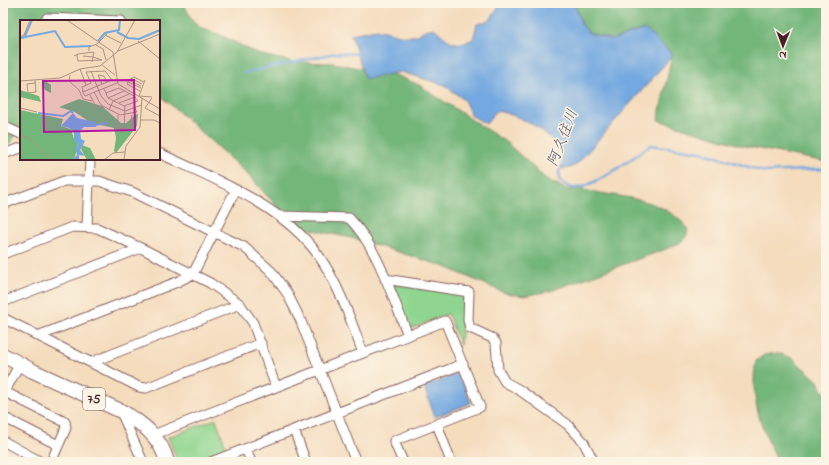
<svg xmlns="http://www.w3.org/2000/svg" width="829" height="465" viewBox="0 0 829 465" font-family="'Indie Flower','Klee One',sans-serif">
  <rect width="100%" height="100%" fill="#fcf5e5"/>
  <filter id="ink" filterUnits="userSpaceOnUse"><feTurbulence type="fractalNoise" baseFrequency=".025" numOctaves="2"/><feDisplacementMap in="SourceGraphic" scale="8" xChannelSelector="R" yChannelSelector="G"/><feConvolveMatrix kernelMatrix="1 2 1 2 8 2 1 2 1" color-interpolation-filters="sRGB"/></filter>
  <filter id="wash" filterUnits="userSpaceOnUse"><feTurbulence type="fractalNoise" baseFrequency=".012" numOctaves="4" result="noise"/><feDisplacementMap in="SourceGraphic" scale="16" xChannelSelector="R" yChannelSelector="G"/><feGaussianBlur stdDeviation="0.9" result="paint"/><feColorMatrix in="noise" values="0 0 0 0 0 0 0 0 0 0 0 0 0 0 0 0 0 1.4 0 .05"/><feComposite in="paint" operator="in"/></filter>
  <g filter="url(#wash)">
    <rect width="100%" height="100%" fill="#f4dcbd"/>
    <path fill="#8fd58f" stroke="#6c7a5d" d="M393,284L464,295L460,345L448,314L410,329Z
      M216,419L227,450L197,462H178L168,437Z"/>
    <path fill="#73b67a" stroke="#5e6a52" d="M3,3H183L193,22L202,29L218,34L258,54L293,62L333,63L398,76L419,85L507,143L546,179L568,190L579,189C618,198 658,195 687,227C691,240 675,245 666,249L550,291L524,296L505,293L443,266L356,239L295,226L246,173L159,94V21H21V129L3,151Z
      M572,3H826V162L740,145L658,120L672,55L645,29L612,40L589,33L582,25L576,8Z
      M778,353L792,358L818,381L826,396V462H778C762,429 749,400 756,361L764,355Z"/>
    <path fill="#73a8e0" stroke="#5e6486" d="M501,3H572L576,8L582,25L589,33L612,40L645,29L673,55L577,164L570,168L562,169C562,165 563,160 562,157C556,133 518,114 496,111L486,124L471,115L464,100L445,85L401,72L365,79L351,34L377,29L404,36H415L425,30L434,28C448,40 454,49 473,39L477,24L490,20Z
      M459,373L471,403L435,417L424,387Z"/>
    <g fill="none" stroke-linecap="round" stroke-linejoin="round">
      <path stroke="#73a8e0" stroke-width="2.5" d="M244,73L335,53L360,54
        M563,163L559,171L560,181C564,184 567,188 573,188C592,190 634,156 651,145L701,152L765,172L826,169"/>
    </g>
  </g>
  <g filter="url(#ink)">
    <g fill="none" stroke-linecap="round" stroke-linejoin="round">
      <defs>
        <path id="street" d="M47,21V18L121,21
          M3,126L21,134
          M159,153C214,179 283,205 319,256C339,285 351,321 363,353
          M3,154L21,148
          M3,204L64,181H99L132,192L244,247L271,271L287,293L300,319L356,462
          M280,216L349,218C378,247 392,297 408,335
          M87,227L90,159
          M3,254L72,227L97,228L141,248L210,283L240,304L253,323L276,387
          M385,279L469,292L468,320L470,328L492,338L496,343L498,370L505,382L518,389L567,424L583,441L594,462
          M3,302L141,248
          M3,318L139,387L146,388L261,343
          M38,336L177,282L193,274L235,191
          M92,362L240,304
          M3,391L65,422L66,428L51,462
          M3,395L19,365
          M121,412L143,462
          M3,417L58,445
          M437,424L451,462
          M294,430L306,462
          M153,435L445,321L480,407L394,441L403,462
          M3,441L41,462
          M246,449L251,462
          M211,462L463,364"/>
        <path id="primary" d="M3,355L33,371L121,411C142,423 161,437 167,462"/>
      </defs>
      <use href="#street" stroke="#86615e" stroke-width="11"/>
      <use href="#primary" stroke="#86615e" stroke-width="16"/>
      <use href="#street" stroke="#fff" stroke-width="9"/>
      <use href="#primary" stroke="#fff" stroke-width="14"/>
    </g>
  </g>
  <g text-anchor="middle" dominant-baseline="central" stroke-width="3" stroke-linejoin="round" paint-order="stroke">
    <rect fill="#fcf5e5" stroke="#7f5f63" stroke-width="1" x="83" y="388" width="22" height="22" rx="3"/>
    <g font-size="13" font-weight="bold" fill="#4a1f2b">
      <text x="94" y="399">75</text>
    </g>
    <g font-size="15" font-style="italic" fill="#584f6a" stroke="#fcf5e5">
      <text transform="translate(563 138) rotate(-69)">阿久住川</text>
    </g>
  </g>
  <g transform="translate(20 20)">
    <rect width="140" height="140" fill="#f4dcbd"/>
    <path d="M24,60L31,65V73L25,70L22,64ZM0,70L19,76L21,82L0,77ZM59,79L82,86L101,103H106L118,93L117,106L96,133L94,131L96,118L94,108L71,103L55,92L39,87ZM0,90L43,99L41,106L51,109L54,119L58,123L55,137L52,140H0ZM62,125L70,128L76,140H67L61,129Z" fill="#73b67a"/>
    <path d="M53,93L57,98L75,102L76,107H64L60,111L61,119L65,121L60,130L65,136L59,135V140H52L57,135L55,128L58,125L54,119V113L50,108L41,106Z" fill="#73a8e0"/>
    <path fill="none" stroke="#73a8e0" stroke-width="2" d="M97,12L108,18L119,19L140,10M5,16L12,0M0,18L35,11L45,27L71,26M78,21L85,13L99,10L100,0M18,93L43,96L51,91L53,93M75,105L88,103"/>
    <path fill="none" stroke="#b09083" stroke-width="1" d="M47,0L93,32L98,64L140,89M85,15L101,23M0,17L4,15L10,0M118,21L140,39M76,25L83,29L86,40M69,31V27L77,24L87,14M98,31L140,14M54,36L58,34L74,32L73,37L82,40L58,41L57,35M63,36L73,37L72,42M82,45L95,55M60,49L66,65M71,51L81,76L88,84L105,91L122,85M50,55L49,61L59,70L63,79L72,81M111,58L122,64M15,60L16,72L8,73L7,64L15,63M109,60L107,64L120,71M125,60L119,76L132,77M0,61L40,58L60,49L80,46L97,32L115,0M108,62L121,68M82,64L78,55L84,56L87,62M121,66L109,60L114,57L124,62M84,69L86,73L87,76L88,78L104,86L118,81L114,76L99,68L86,73M63,72L92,60L85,51L66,52L71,63L62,67L63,72L65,76L97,63M74,72L81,85L100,95L117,92L115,88M70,75L76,87H83M88,78L104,71M132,78L125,88L140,96M99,83L115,77M0,88L17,92M89,90L93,81L109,74M98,95V108L110,109L112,95M121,100H134L140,103M104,108L105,86M0,115L8,118L31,140M84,140L93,133L105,132M104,140L106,126L120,107L122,78"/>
    <path fill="#b5179e" fill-opacity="0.15" stroke="#b5179e" stroke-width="2" d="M114,60L115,110L24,112L23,61Z"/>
    <rect width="140" height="140" fill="none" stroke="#4a1f2b" stroke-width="2"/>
  </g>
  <rect width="829" height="465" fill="none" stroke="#fcf5e5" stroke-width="16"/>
  <g transform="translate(783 46) rotate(181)" stroke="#fcf5e5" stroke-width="3" paint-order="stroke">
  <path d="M0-3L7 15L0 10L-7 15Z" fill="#4a1f2b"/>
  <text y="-6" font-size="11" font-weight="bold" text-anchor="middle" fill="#4a1f2b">N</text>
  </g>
</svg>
